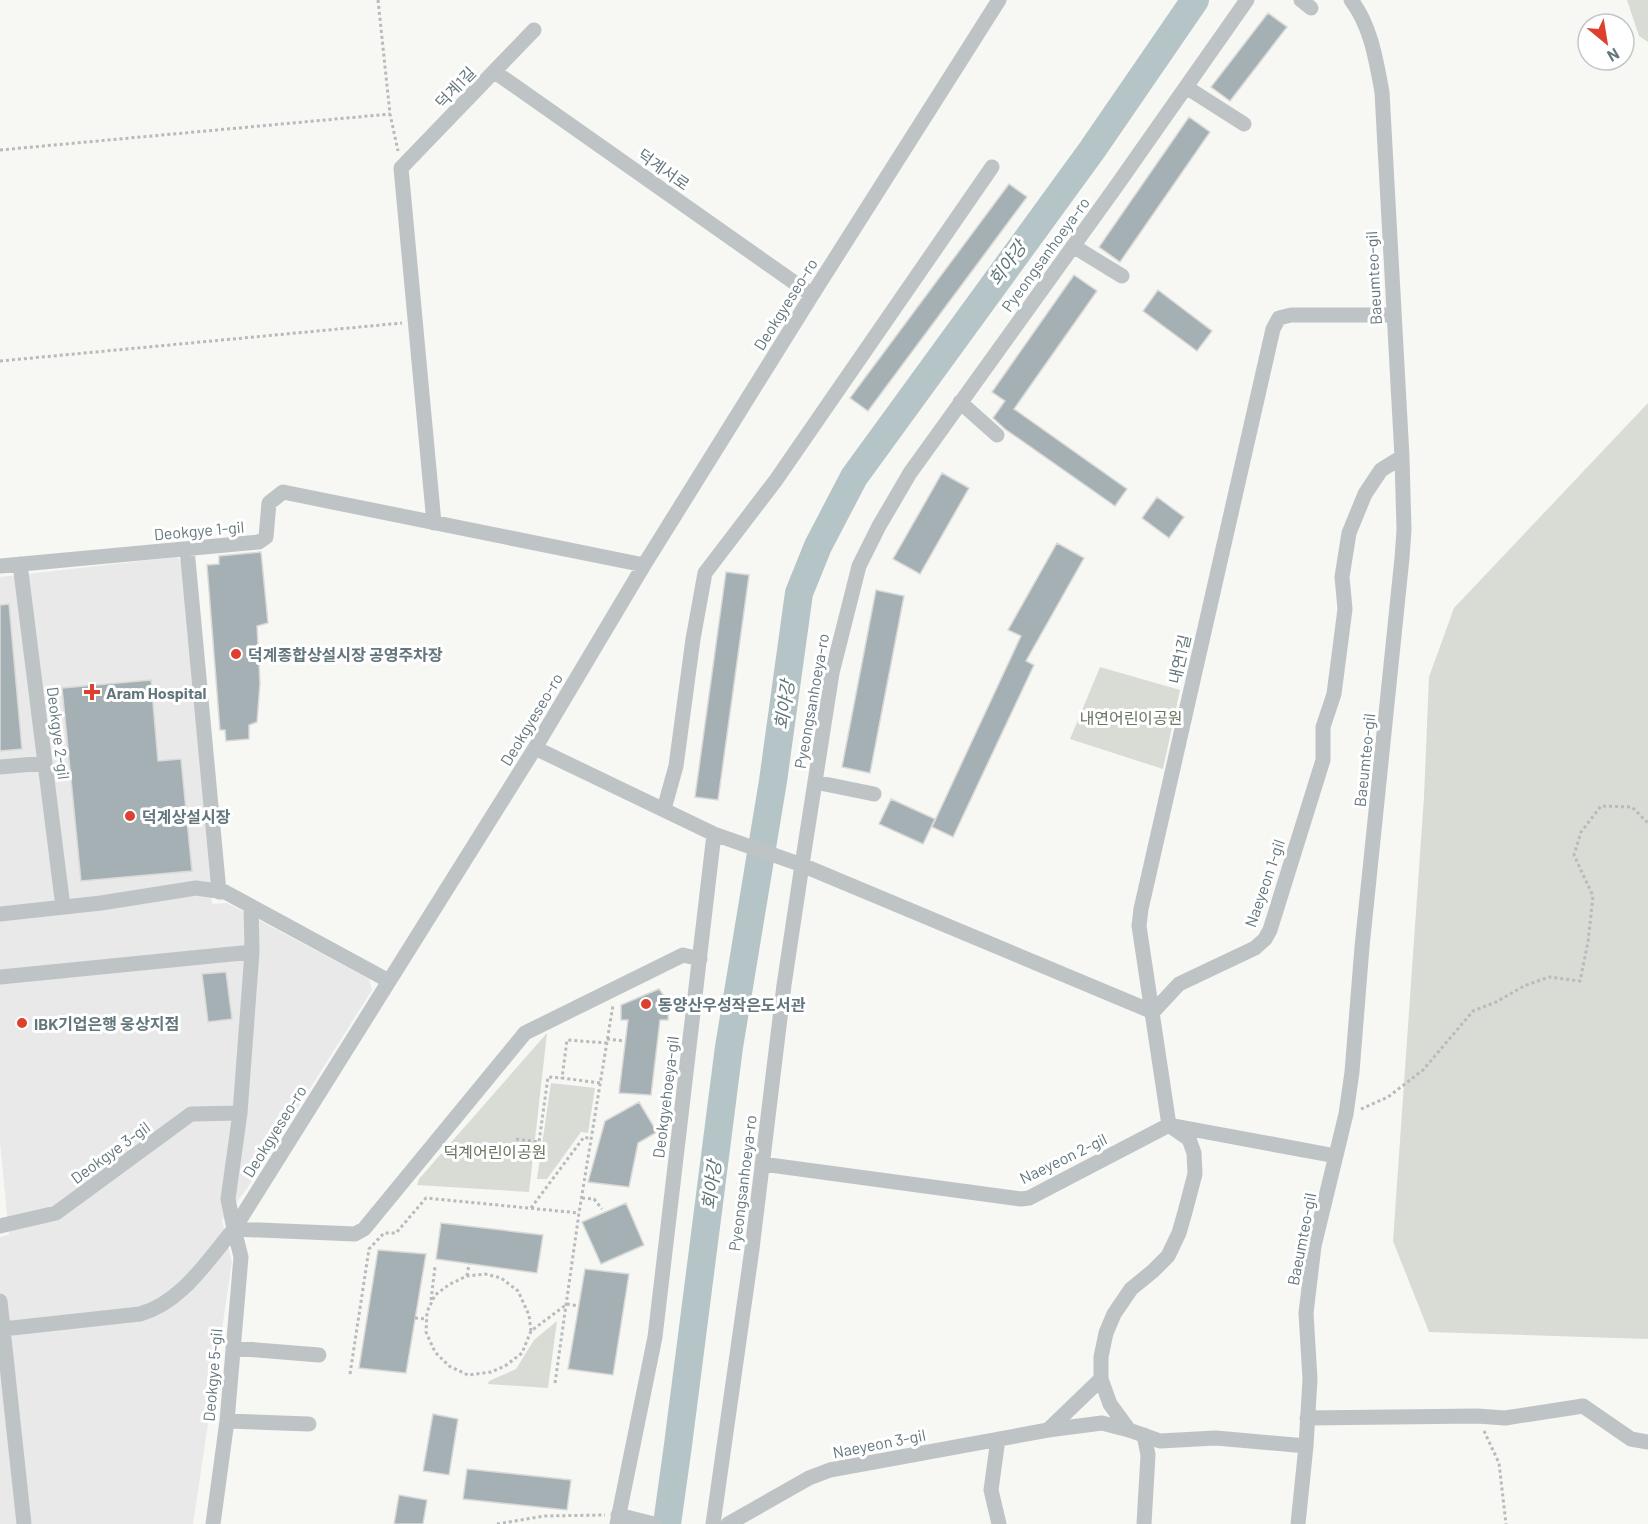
<svg xmlns="http://www.w3.org/2000/svg" width="1648" height="1524" viewBox="0 0 1648 1524" font-family="Barlow,'Noto Sans KR',sans-serif">
  <rect width="100%" height="100%" fill="#f7f7f4"/>
  <path fill="#e8e9e8" d="M177,557L183,563L212,904L227,903L369,979L372,990L246,1190L222,1220L232,1262L193,1524H0V1237L9,1235L0,1142V577Z"/>
  <path fill="#d8dcd4" d="M1627,0H1648V42L1639,36Z
    M1648,403V1339L1429,1332L1393,1241L1424,797L1429,677L1454,608Z
    M1100,667L1180,690L1163,769L1070,739Z
    M547,1033L529,1192L417,1185L419,1179Z
    M551,1083L595,1088L588,1133L581,1132L547,1179H537Z
    M557,1321L548,1388L488,1384L489,1381L516,1369L534,1340Z"/>
  <g fill="none" stroke-linecap="round" stroke-linejoin="round">
    <path stroke="#b5c4c6" stroke-width="28" d="M667,1524L678,1445L729,1047L773,781L799,593L818,546L854,477L1092,150L1195,0"/>
  </g>
  <path fill="#a5b0b4" stroke="#d9d9d7" stroke-width="1.5" d="M1268,13L1287,27L1230,101L1211,87Z
    M1189,117L1210,132L1120,262L1099,247Z
    M1009,184L1027,197L868,411L850,398Z
    M1074,275L1097,291L1014,409L1127,489L1115,506L1005,429L993,418L1005,401L992,392Z
    M1158,290L1212,331L1197,351L1143,311Z
    M942,473L969,488L920,574L893,559Z
    M1157,497L1184,517L1169,538L1142,518Z
    M1057,543L1084,558L1026,661L1034,665L953,837L932,827L1021,636L1008,630Z
    M261,552L268,623L257,626L260,683L257,722L249,725V739L226,741L225,730H220L207,565L219,564V556Z
    M726,572L749,575L718,800L695,797Z
    M876,590L904,596L870,773L842,767Z
    M9,604L22,749L0,751V605Z
    M151,680L158,761L181,759L192,871L81,881L62,688Z
    M891,799L935,819L923,844L879,824Z
    M226,972L232,1019L208,1022L202,974Z
    M659,989L669,1003L668,1020H660L651,1095L619,1093L628,1020H621V1005Z
    M639,1102L657,1132L638,1143L629,1187L588,1182L605,1121Z
    M626,1203L644,1245L601,1264L582,1222Z
    M441,1223L543,1235L537,1273L436,1259Z
    M378,1250L426,1254L406,1373L359,1368Z
    M585,1269L629,1274L613,1375L568,1369Z
    M433,1414L458,1419L449,1475L423,1471Z
    M467,1469L571,1480L567,1510L463,1499Z
    M399,1495L427,1500L423,1524H394Z"/>
  <g fill="none" stroke-linecap="round" stroke-linejoin="round">
    <path stroke="#b7bbbd" stroke-width="3" stroke-dasharray="3 3" stroke-linecap="butt" d="M378,0L390,114L398,151
      M0,150L390,114
      M0,361L402,323
      M607,1039L625,1041
      M600,1083L562,1078L567,1040L607,1043
      M1361,1109L1388,1097L1423,1070L1473,1011L1496,1002L1524,986L1549,977L1580,981L1588,942L1593,896L1574,855L1581,832L1601,806L1632,807L1648,823
      M516,1139L539,1142L548,1077L562,1078
      M582,1198L594,1199L602,1209
      M531,1208L584,1137L591,1139
      M467,1276L469,1264
      M431,1300L435,1267
      M415,1318L426,1319
      M531,1331L529,1315L518,1291L501,1278L485,1274L467,1276L450,1284L435,1295L427,1312L426,1332L435,1352L449,1366L468,1375L491,1372L505,1366L522,1353L531,1331L567,1304L578,1306
      M350,1374L369,1249L384,1233H396L426,1198L579,1213
      M555,1383L579,1213L613,1005
      M1484,1431L1499,1463L1506,1524
      M497,1524L545,1516L605,1515"/>
    <path stroke="#bec4c6" stroke-width="15" d="M1301,0L1311,8
      M495,72L812,295
      M1186,87L1244,124
      M1073,246L1122,276
      M960,402L997,435
      M434,523L401,168L534,30
      M187,549L219,892
      M20,564L63,907
      M0,566L259,542L266,537L269,503L283,492L644,565
      M535,748L714,834L802,865L1153,1012
      M0,767L45,763
      M815,782L874,794
      M664,809L676,766L693,639L705,573L776,480L992,167
      M0,914L101,903L196,888L225,892L389,981
      M0,977L252,952
      M1153,1012L1179,984L1255,948L1265,939L1270,930L1323,760V727L1334,694L1345,609L1342,577L1349,533L1365,494L1381,470L1402,457
      M762,1164L1021,1199L1029,1198L1169,1125L1336,1156
      M0,1226L56,1213L191,1114L240,1113
      M234,1229L355,1234L364,1229L525,1033L683,955L700,959
      M0,1301L24,1524
      M3,1329L140,1314C182,1302 207,1261 234,1229L535,748L644,565L812,295L999,0
      M233,1348L319,1355
      M1101,1379L1110,1404L1129,1430
      M1307,1418L1477,1416L1505,1418L1583,1406L1631,1439L1648,1442
      M227,1421L309,1424
      M1048,1430L1101,1379V1357L1106,1333L1114,1314L1131,1289L1153,1271L1168,1256L1179,1233L1185,1212L1195,1174L1194,1153L1189,1139L1169,1125L1139,926L1141,909L1273,329L1279,318L1291,315H1393
      M998,1439L991,1490L999,1524
      M618,1515L654,1524
      M213,1524L227,1421L241,1257L234,1229L228,1199L240,1113L252,952L251,906
      M617,1524L655,1337L714,834
      M713,1524L752,1249L784,985L802,865L832,673L859,566L879,526L910,473L1115,188L1247,0
      M728,1524L809,1478L830,1470L1048,1430L1102,1423L1129,1430L1160,1441L1216,1438L1306,1446
      M1144,1524L1148,1455L1144,1435
      M1298,1524L1306,1446L1310,1379L1306,1313L1314,1246L1346,1114L1352,1072L1362,947L1402,558L1404,530L1402,457L1382,92C1376,60 1371,26 1351,0"/>
  </g>
  <g fill="#dd412e" stroke="#fff" stroke-width="2">
    <circle cx="236" cy="654" r="6"/>
    <path d="M89 683h6v6h6v6h-6v6h-6v-6h-6v-6h6z"/>
    <circle cx="130" cy="816" r="6"/>
    <circle cx="646" cy="1004" r="6"/>
    <circle cx="22" cy="1023" r="6"/>
  </g>
  <g text-anchor="middle" dominant-baseline="central" stroke-width="6" stroke-linejoin="round" paint-order="stroke">
    <g font-size="16" fill="#63767e" stroke="#fff">
      <text transform="translate(455 87) rotate(-46)">덕계1길</text>
      <text transform="translate(664 169) rotate(35)">덕계서로</text>
      <text transform="translate(1045 254) rotate(-54)">Pyeongsanhoeya-ro</text>
      <text transform="translate(1373 278) rotate(-93)">Baeumteo-gil</text>
      <text transform="translate(785 304) rotate(-58)">Deokgyeseo-ro</text>
      <text transform="translate(199 530) rotate(-5)">Deokgye 1-gil</text>
      <text transform="translate(1179 659) rotate(-77)">내연1길</text>
      <text transform="translate(811 701) rotate(-80)">Pyeongsanhoeya-ro</text>
      <text transform="translate(531 719) rotate(-59)">Deokgyeseo-ro</text>
      <text transform="translate(59 733) rotate(83)">Deokgye 2-gil</text>
      <text transform="translate(1364 760) rotate(-84)">Baeumteo-gil</text>
      <text transform="translate(1264 883) rotate(-71)">Naeyeon 1-gil</text>
      <text transform="translate(665 1097) rotate(-83)">Deokgyehoeya-gil</text>
      <text transform="translate(274 1131) rotate(-58)">Deokgyeseo-ro</text>
      <text transform="translate(110 1152) rotate(-36)">Deokgye 3-gil</text>
      <text transform="translate(1063 1158) rotate(-26)">Naeyeon 2-gil</text>
      <text transform="translate(742 1183) rotate(-83)">Pyeongsanhoeya-ro</text>
      <text transform="translate(1301 1239) rotate(-79)">Baeumteo-gil</text>
      <text transform="translate(212 1375) rotate(-85)">Deokgye 5-gil</text>
      <text transform="translate(879 1443) rotate(-11)">Naeyeon 3-gil</text>
    </g>
    <g font-size="16" font-weight="bold" fill="#63767e" stroke="#fff" text-anchor="start">
      <text x="248" y="654">덕계종합상설시장 공영주차장</text>
      <text x="106" y="692">Aram Hospital</text>
      <text x="142" y="816">덕계상설시장</text>
      <text x="658" y="1004">동양산우성작은도서관</text>
      <text x="34" y="1023">IBK기업은행 웅상지점</text>
    </g>
    <g font-size="16" fill="#687762" stroke="#fff">
      <text x="1131" y="717">내연어린이공원</text>
      <text x="495" y="1151">덕계어린이공원</text>
    </g>
    <g font-size="18" font-style="italic" fill="#5e7679" stroke="#fff">
      <text transform="translate(1007 263) rotate(-54)">회야강</text>
      <text transform="translate(784 705) rotate(-82)">회야강</text>
      <text transform="translate(711 1185) rotate(-83)">회야강</text>
    </g>
  </g>
  <g transform="translate(1606 42) rotate(150)"><circle r="28" fill="#ffffff" stroke="#c1c8cb" stroke-width="1.5"/>
  <path d="M0-4.5L10 22L0 15L-10 22Z" fill="#dd412e"/>
  <text y="-9" font-size="16" font-weight="bold" text-anchor="middle" fill="#63767e">N</text>
  </g>
</svg>
